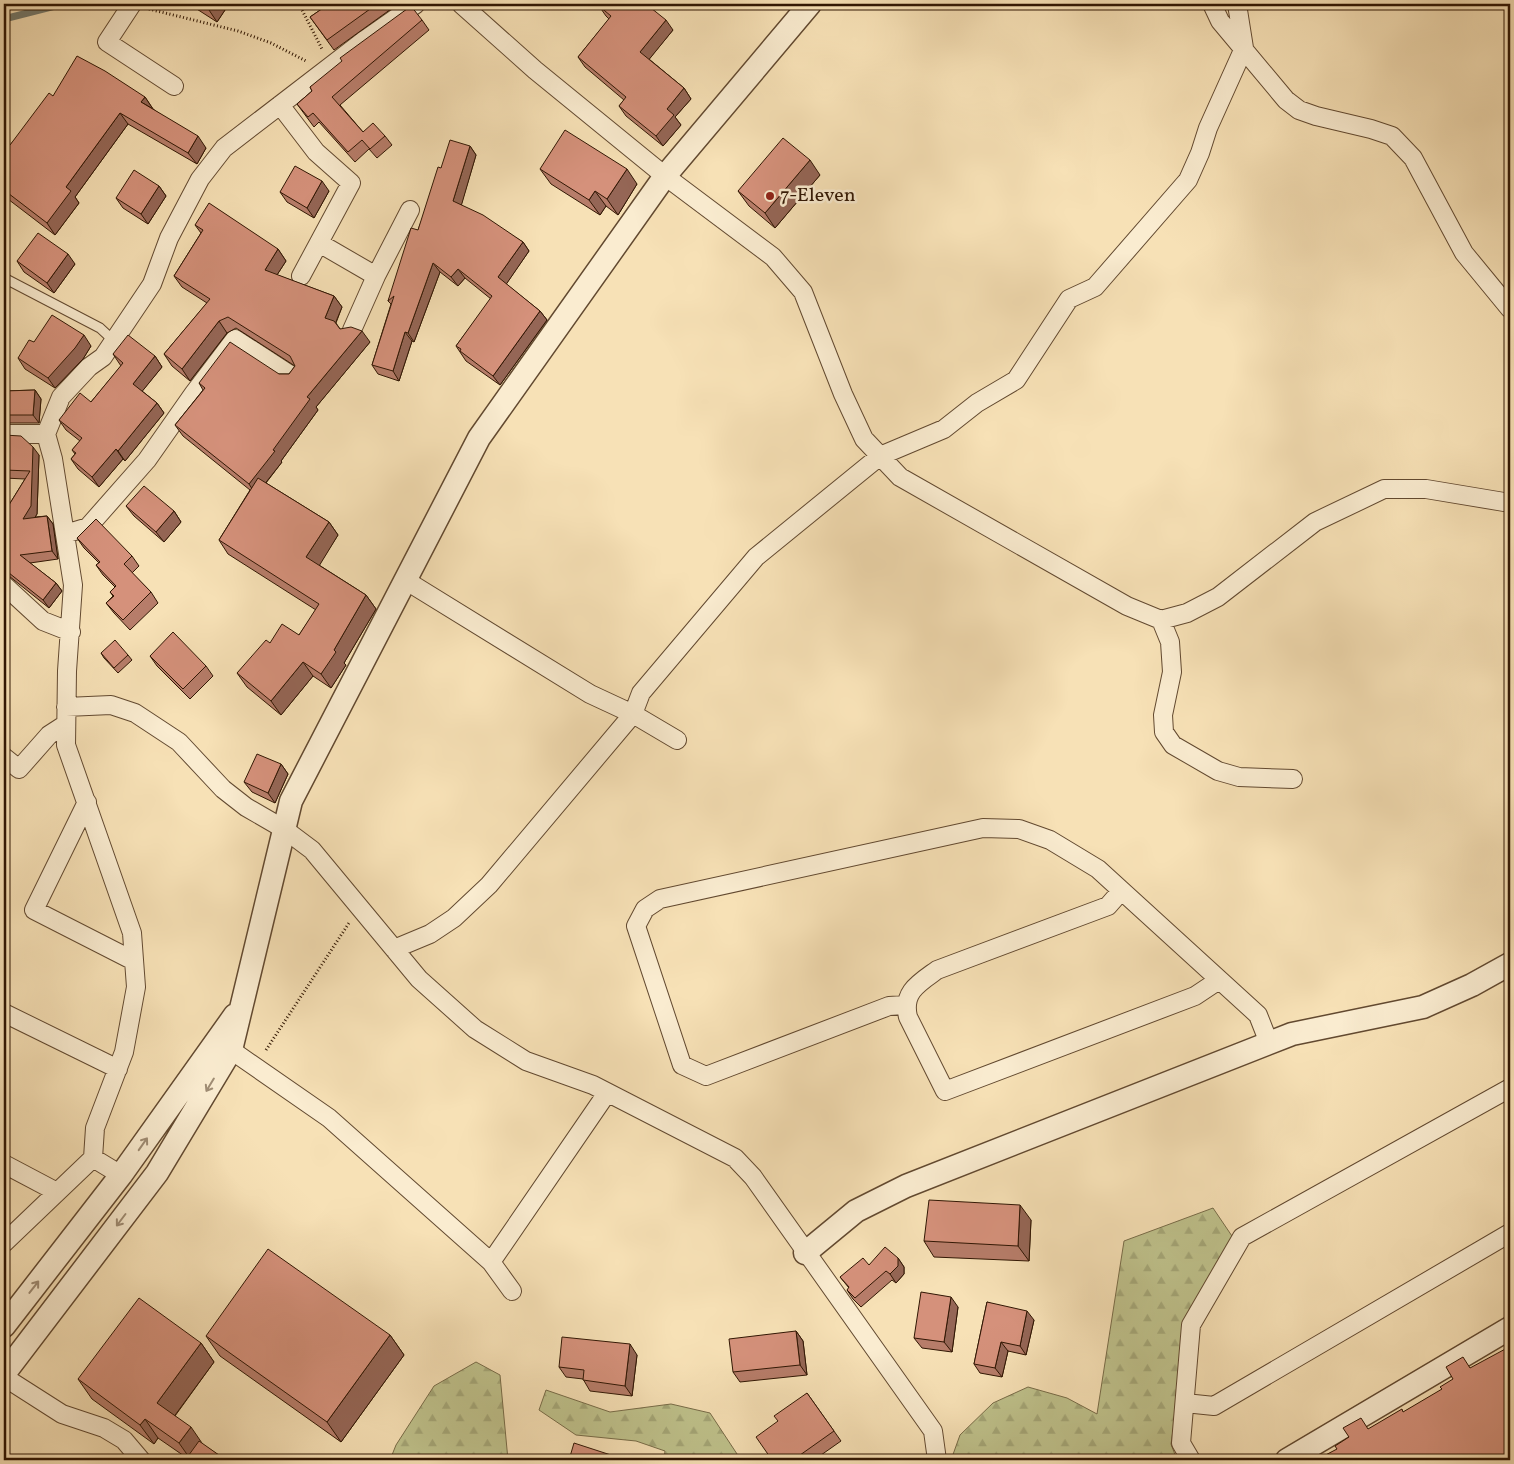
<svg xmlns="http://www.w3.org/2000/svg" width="1514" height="1464" viewBox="0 0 1514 1464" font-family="Vollkorn,serif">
  <defs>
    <pattern id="forest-firs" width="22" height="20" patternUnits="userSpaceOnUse" patternTransform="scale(1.25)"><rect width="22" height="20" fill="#bfc28c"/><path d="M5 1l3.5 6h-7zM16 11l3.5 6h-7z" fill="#a4a677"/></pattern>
  </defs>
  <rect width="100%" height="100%" fill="#f7e1b6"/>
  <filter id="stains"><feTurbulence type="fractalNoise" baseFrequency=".004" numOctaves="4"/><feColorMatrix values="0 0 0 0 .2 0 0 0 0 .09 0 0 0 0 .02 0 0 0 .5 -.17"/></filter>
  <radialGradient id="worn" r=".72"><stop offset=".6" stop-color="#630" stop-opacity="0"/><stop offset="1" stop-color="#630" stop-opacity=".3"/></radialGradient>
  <path fill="url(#forest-firs)" stroke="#786c48" d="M1213,1208L1236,1242L1189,1322L1171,1444L1177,1460H951L960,1435L993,1403L1028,1387L1067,1398L1097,1414L1124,1241Z
    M476,1362L500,1375L508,1460H390L396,1445L434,1386Z
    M546,1390L610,1412L671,1404L710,1413L741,1460H664L665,1451L636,1441L576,1435L539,1410Z"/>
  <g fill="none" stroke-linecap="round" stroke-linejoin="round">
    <path stroke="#737a6e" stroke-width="7" d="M4,19L63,4"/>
    <defs>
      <path id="service" d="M4,278L100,328L114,341"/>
      <path id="minor" d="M132,4L107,42L174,86
        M461,4L535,70L665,176L773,257L803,292L843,394L864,439L900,477L1127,606L1161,620L1187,613L1218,597L1315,522L1384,489H1426L1510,503
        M1212,4L1220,21L1286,100L1299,110L1316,116L1371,129L1392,136L1413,158L1464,253L1510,309
        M280,105L316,152L351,183L301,276
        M319,243L376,276
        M352,330L376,276L410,210
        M4,434H46
        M65,534L88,527L147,460L194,393L235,339L292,376
        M405,580L590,694L633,714L677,740
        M4,585L43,621L71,632
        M1161,620L1170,642L1172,672L1163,715L1164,732L1173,745L1218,771L1239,777L1293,779
        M66,707L111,705L135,713L179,742L223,789L246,807L284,829L312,850L419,979L475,1029L526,1061L593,1085L735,1158L753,1177L933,1431L937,1460
        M4,757L19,769L49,735L66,724
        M87,802L34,910L134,961
        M1121,891L1108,906L937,970C919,983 902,992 908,1017L945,1091L1195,996L1219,980
        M394,949L430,934L454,918L489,885L633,714L641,693L756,557L880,456L944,429L977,403L1016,380L1069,299L1095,287L1188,180L1200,153L1208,128L1244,48L1237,4
        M905,1005L889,1006L706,1076L682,1065L636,926L645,909L660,899L983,828L1019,829L1050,840L1098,869L1258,1015L1269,1043
        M4,1013L118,1069
        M231,1050L329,1118L491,1262L512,1291
        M4,1164L57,1192
        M121,1175L93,1158L95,1128L124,1052L136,987L132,933L66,745L67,671L73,585L53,459L46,434L61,397L89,367L103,357L152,284L169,238L200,179L224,148L366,39L416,4
        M4,1243L93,1158
        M491,1262L607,1093
        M4,1377L62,1414L104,1428L124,1440L141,1460
        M1185,1403L1214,1406L1510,1233
        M1191,1460L1181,1443L1191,1325L1242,1237L1510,1088"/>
      <path id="tertiary" d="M805,1253L856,1211L906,1186L1292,1034L1423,1007L1472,985L1510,964
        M4,1326L121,1175L235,1015
        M4,1374L157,1173L231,1050L291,801L479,438L665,176L810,4
        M1287,1460L1510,1328"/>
    </defs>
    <use href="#service" stroke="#624930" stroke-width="11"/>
    <use href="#minor" stroke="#624930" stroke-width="20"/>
    <use href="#tertiary" stroke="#624930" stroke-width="25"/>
    <path stroke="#301603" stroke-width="3" stroke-dasharray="1 2.5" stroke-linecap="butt" d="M299,4L322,49
      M149,9L238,31L271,43L306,61
      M266,1050L349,923"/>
    <use href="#service" stroke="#faecd0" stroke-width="9"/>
    <use href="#minor" stroke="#faecd0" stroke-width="18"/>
    <use href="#tertiary" stroke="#faecd0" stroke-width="22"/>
  </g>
  <path fill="#b77d6a" stroke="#301603" d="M189,4H229L217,22Z
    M329,4H398L334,50L310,17Z
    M599,6L673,30L649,59L684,88L691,99L675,117L681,125L663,146L626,116L619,106L624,100L585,67L578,57L609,19L606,16Z
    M422,20L429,30L340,105L363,132L385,136L392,145L377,158L369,149L355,162L319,122L314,127L297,104L312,91L310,87Z
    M53,96L145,97L153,109L206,148L197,164L128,124L75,197L79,203L55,235L4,196V148L10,145Z
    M470,146L476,155L461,205L523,242L529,251L506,284L540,311L547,320L500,385L466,361L456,346L491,299L465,278L458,286L440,272L414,342L412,341L399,381L378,374L372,365L391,304L388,301L418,230L441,168Z
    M540,169L637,184L618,215L606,206L600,215L551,184Z
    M820,175L775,228L749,206L738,191Z
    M159,186L166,196L148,224L123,208L116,198Z
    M329,191L314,218L287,202L280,192Z
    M195,225L278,249L286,261L277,275L334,296L342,307L336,323L340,329L370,342L316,407L318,410L281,461L282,462L266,483L329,522L338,535L319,565L366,595L376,609L344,663L346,665L331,688L313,676L281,715L247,687L237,673L270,643L299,635L316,610L228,554L219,540L250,490L183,436L175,425L203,390L199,383L279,374H289L295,366L236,328L227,333L190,381L172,366L164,354L207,303L182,287L174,276L201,233Z
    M17,261L75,264L54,293L24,272Z
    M34,342L91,346L83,359L55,388L25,369L18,358Z
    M113,354L155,356L162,367L142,391L157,403L164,413L125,461L123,459L99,487L78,469L71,459L75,454L72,450L80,441L66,430L59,420L91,402L121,366Z
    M35,390L41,399L39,423H4V391Z
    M4,435L39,455L37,514L35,517L47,516L53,524L58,559L30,563L56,583L62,591L49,608L4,572V513L25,479L4,478Z
    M126,506L174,511L181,522L164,542L134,516Z
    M77,538L132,556L139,566L132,573L151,592L158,603L130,630L114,613L106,603L113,596L110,592L115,587L103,575L96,565L99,563L84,548Z
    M101,653L128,655L132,660L118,673L104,658Z
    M150,656L206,666L213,676L190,699L157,666Z
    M281,764L288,774L275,803L252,792L244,782Z
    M1031,1220L1029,1261L934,1257L924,1241Z
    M898,1258L904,1267V1274L896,1283L892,1280L861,1307L853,1299L847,1290L849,1288L840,1277L869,1265Z
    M987,1302L1034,1320L1026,1355L1008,1351L1002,1377L980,1373L974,1364Z
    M958,1307L952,1352L922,1348L914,1338Z
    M796,1331L803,1341L807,1375L740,1382L733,1372Z
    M390,1335L404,1355L341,1442L220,1356L206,1336Z
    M201,1343L214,1362L175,1416L202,1444L226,1460H187L186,1459L187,1458L158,1438L154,1444L92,1399L78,1379Z
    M637,1355L632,1396L590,1391L583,1379L566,1377L559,1367Z
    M807,1393L841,1441L814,1460H772L778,1421Z"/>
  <path fill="#956656" stroke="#301603" d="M208,4H229L217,22L207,7Z
    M666,20L673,30L647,62L640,52Z
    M684,88L691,99L675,117L681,125L663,146L656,136L667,109Z
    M145,97L153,109L141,102Z
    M120,113L128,124L75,197L79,203L55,235L47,223L66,187Z
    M198,136L206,148L197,164L188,153Z
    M470,146L476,155L460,210L453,201Z
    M810,160L820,175L775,228L765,213Z
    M627,169L637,184L618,215L607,199Z
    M322,181L329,191L314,218L307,208Z
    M159,186L166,196L148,224L141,214Z
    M595,191L606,206L600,215L589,200Z
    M523,242L529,251L505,286L498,277Z
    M278,249L286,261L273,281L265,270Z
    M68,254L75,264L54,293L47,283Z
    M433,263L440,272L414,342L408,333Z
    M458,269L465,278L458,286L451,277Z
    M334,296L342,307L333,329L325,318Z
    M540,311L547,320L500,385L493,376Z
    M219,321L227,333L190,381L182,369Z
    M362,331L370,342L316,407L318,410L281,461L282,462L256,495L249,484L307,397Z
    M405,332L412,341L399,381L393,371Z
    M84,335L91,346L83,359L55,388L48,378Z
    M155,356L162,367L140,394L133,384Z
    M35,390L41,399L39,423L33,415Z
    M157,403L164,413L125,461L118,451Z
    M33,447L39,455L37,514L29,527L23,519Z
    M116,449L123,459L99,487L92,477Z
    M174,511L181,522L164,542L156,532Z
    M47,516L53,524L58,559L52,551Z
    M329,522L338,535L316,571L306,557Z
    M56,583L62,591L49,608L43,600Z
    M366,595L376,609L344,663L346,665L331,688L321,674L334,650Z
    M303,662L313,676L281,715L271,701Z
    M281,764L288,774L275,803L268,793Z
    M1020,1205L1031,1220L1029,1261L1018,1246Z
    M898,1258L904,1267V1274L896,1283L890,1274Z
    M951,1297L958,1307L952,1352L944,1342Z
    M1027,1311L1034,1320L1026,1355L1020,1346Z
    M796,1331L803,1341L807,1375L800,1365Z
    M390,1335L404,1355L341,1442L327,1422Z
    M1001,1342L1008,1351L1002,1377L995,1368Z
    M201,1343L214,1362L170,1422L157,1403Z
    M630,1344L637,1355L632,1396L625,1386Z
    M145,1419L158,1438L154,1444L140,1425Z
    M191,1427L204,1446L191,1460L179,1443Z"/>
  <path fill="#d5917b" stroke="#301603" d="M202,4H208L207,7Z
    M329,4H377L327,40L310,17Z
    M600,4H646L666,20L640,52L684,88L667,109L674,115L656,136L619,106L626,97L578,57L611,16L599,6Z
    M411,6L422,20L332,97L363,132L373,123L385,136L370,149L362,140L348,152L313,113L308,117L297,104L312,91L310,87L342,61L340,58Z
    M77,56L105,71L145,97L141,102L198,136L188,153L120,113L66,187L71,191L47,223L4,190V148L8,143L10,145L49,93L53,96Z
    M565,130L627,169L607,199L595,191L589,200L540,169Z
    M783,138L810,160L765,213L738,191Z
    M450,140L470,146L453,201L483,215L523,242L498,277L540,311L493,376L460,351L461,349L456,346L492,296L458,269L451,277L433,263L408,333L405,332L393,371L372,365L394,296L388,301L411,228L418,230L438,167L441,168Z
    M295,166L322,181L307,208L280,192Z
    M134,170L159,186L141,214L116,198Z
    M209,203L278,249L265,270L334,296L325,318L334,321L340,329L351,327L362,331L307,397L310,399L273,450L275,451L249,484L175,425L205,388L199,383L230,342L279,374H289L295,366L290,356L228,317L219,321L182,369L164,354L210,299L174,276L203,230L195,225Z
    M38,233L68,254L47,283L17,261Z
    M52,315L84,335L75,348L48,378L18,358L29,340L34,342Z
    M128,335L155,356L133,384L157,403L118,451L116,449L92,477L71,459L76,453L72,450L82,438L59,420L80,393L91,402L123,363L113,354Z
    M35,390L33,415H4V391Z
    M4,435L21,436L33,447L31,506L23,519L47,516L52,551L20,555L56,583L43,600L4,569V560L7,556H4V513L30,471L4,470Z
    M258,478L329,522L306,557L366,595L334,650L336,652L321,674L303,662L271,701L237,673L266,640L270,643L282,624L299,635L319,604L219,540Z
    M144,486L174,511L156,532L126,506Z
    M96,519L132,556L124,564L151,592L123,620L106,603L114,596L110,592L116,586L96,565L100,562L77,538Z
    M173,632L206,666L183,689L150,656Z
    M115,640L128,655L114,668L101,653Z
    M257,754L281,764L268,793L244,782Z
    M929,1200L1020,1205L1018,1246L924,1241Z
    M885,1247L898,1258V1266L890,1274L886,1271L855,1298L847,1290L849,1287L840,1277L863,1258L869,1265Z
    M268,1249L390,1335L327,1422L206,1336Z
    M921,1292L951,1297L944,1342L914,1338Z
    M139,1298L201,1343L157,1403L191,1427L179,1443L145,1419L140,1425L78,1379Z
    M987,1302L1027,1311L1020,1346L1001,1342L995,1368L974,1364Z
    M796,1331L800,1365L733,1372L729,1339Z
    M562,1337L630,1344L625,1386L583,1380L584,1370L559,1367Z
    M1510,1343V1460H1485L1484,1458L1480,1460H1316L1337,1449L1335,1446L1349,1437L1343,1428L1361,1418L1368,1429L1402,1409L1403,1412L1442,1389L1440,1387L1453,1379L1446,1367L1463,1357L1470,1368L1509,1347L1508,1345Z
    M807,1393L834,1431L793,1460H772L756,1437L778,1421L774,1416Z
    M199,1441L226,1460H187L186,1459Z
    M574,1443L617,1457L616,1460H569Z"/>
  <defs><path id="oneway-shaft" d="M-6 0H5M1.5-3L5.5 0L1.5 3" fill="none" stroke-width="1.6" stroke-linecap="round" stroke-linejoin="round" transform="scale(1.25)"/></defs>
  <g stroke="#9f8c74">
    <use href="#oneway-shaft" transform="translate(210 1085) rotate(121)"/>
    <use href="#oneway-shaft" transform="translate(143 1144) rotate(-55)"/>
    <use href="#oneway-shaft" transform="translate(121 1220) rotate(127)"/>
    <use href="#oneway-shaft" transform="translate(34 1287) rotate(-52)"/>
  </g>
  <circle fill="#8f2418" stroke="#faecd0" stroke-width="2" cx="770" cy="196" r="5"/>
  <g text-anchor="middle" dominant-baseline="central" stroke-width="5" stroke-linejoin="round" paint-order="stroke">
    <g font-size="20" fill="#301603" stroke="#faecd0" text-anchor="start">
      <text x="780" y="196">7-Eleven</text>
    </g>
  </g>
  <rect width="1514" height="1464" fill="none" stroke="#f7e1b6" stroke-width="20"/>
  <rect x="5" y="5" width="1504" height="1454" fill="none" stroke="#301603" stroke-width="2.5"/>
  <rect x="10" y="10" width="1494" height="1444" fill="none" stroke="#301603"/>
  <rect width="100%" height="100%" filter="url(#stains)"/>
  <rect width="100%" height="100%" fill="url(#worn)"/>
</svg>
